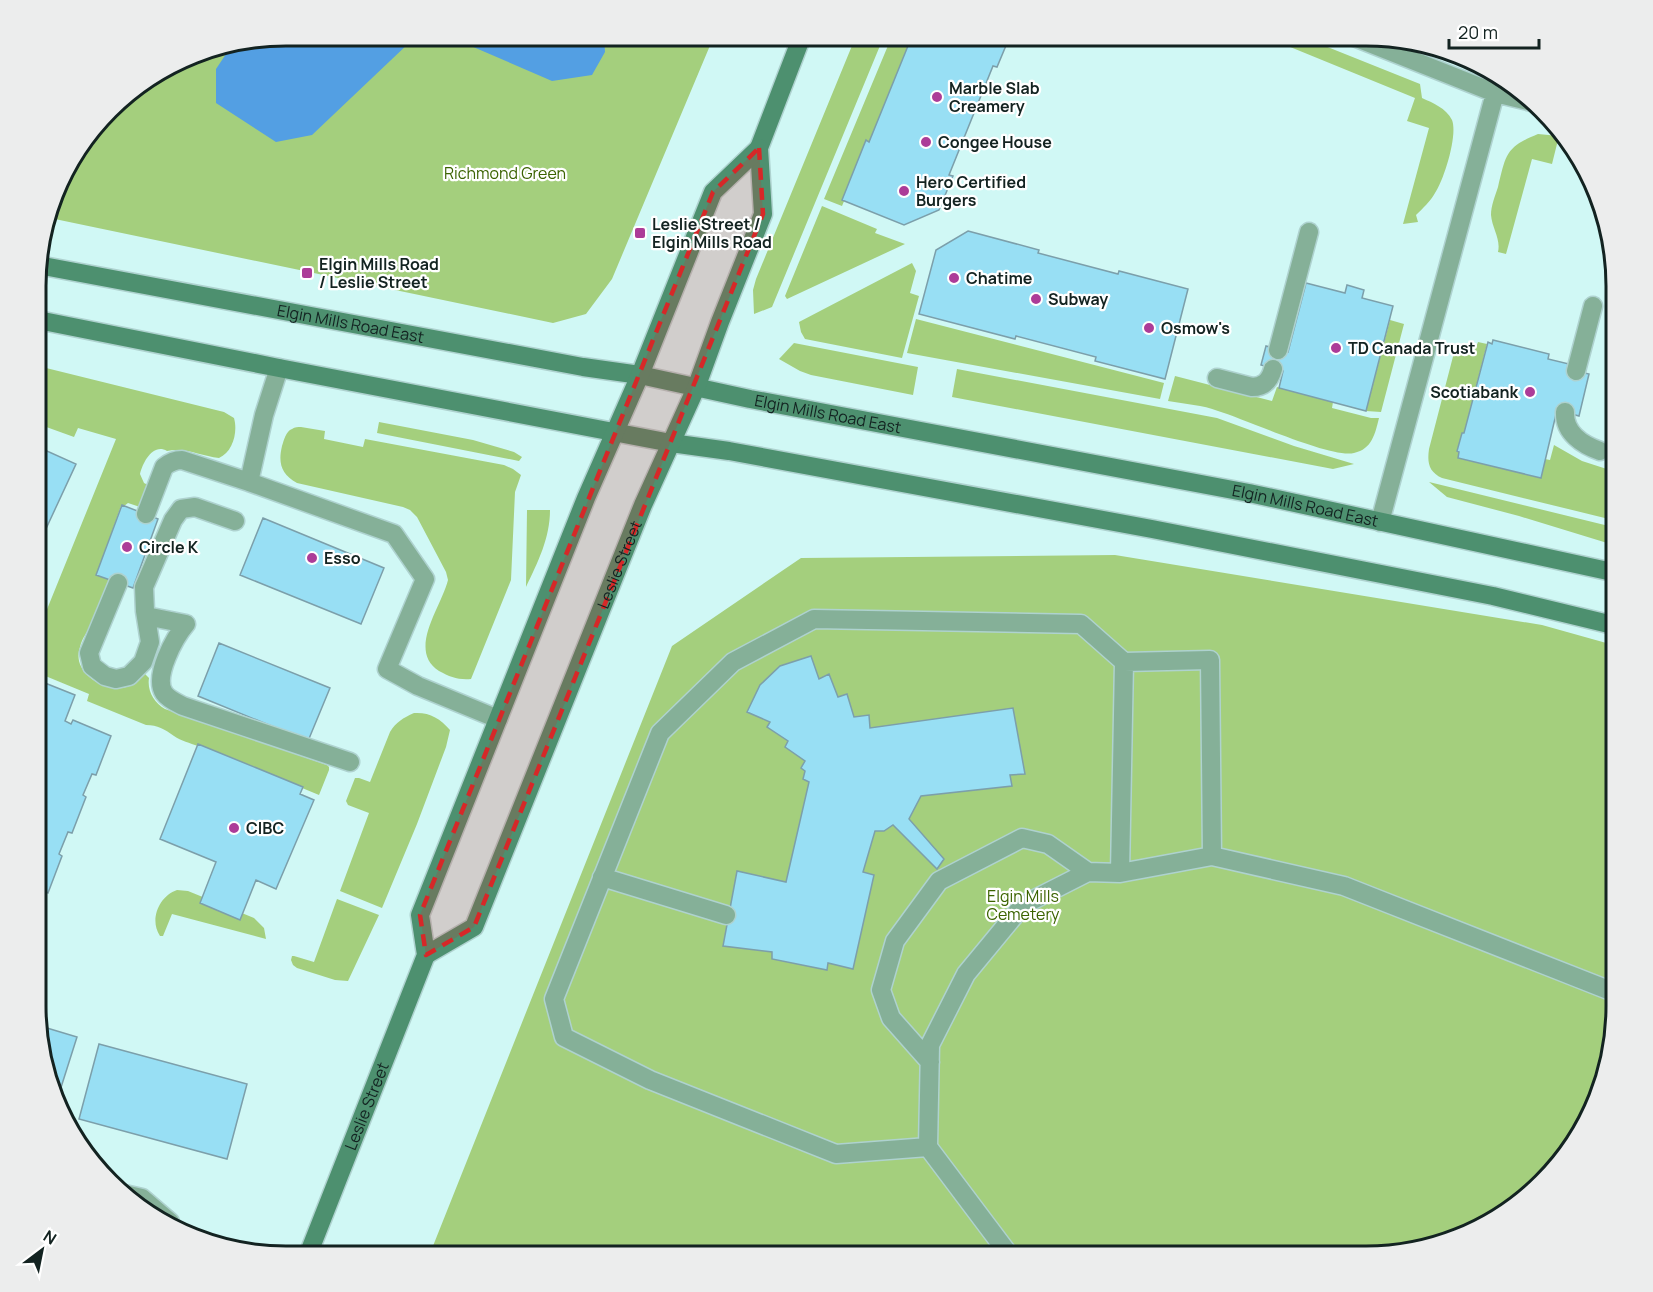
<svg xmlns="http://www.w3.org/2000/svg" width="1653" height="1292" viewBox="0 0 1653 1292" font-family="Manrope,sans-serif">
  <rect width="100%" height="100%" fill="#d0f8f5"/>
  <path fill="#a4cf7d" d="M286,36H714L612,279L586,314L553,323L50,218L69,161L122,98L206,49Z
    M856,36H884L772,307L754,314L753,290L756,279Z
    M892,36H912L872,142L869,141L842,206L824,199Z
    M1263,36H1300L1420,84L1422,98C1433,103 1446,108 1452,120C1458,135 1444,180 1435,193C1430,202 1423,208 1416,215L1418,222L1403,224L1429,128L1407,121L1415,98Z
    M1538,134L1559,136L1552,164L1532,159L1506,254L1498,252C1501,239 1492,228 1491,215C1491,206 1495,196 1498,187C1506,154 1506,147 1538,134Z
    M822,206L877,229L875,233L905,244L787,299L785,296Z
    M912,263L916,271L910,293L919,296L902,358L805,339L801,332L799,322Z
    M916,319L1164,383L1160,399L907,353Z
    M1390,320L1404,324L1381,412L1366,411Z
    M1478,342L1487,344L1464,433H1462L1457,451L1459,452L1458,458L1540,478L1545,459L1550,460L1554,445L1582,461L1616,472L1611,496L1617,498V521L1442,478C1429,472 1427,463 1429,449L1456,345L1475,350Z
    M794,343L918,367L913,395L811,375L800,371L779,359Z
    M38,366L224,412L234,418C238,432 233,452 219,458C201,456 185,447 167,451C153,443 143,462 140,474L144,483L148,485L140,507L128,503L124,506H121L97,574L111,580C104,594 99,609 92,623C88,631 82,638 80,647C73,667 91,682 108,687C124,691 135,685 145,674L149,678C147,691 154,702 165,709L327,765L329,767V770L319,795L199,745L198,746C190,743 181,741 174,736C164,729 158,725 146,725L87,701L89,694L43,675L37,689V634L116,439L78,428L74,437L38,424Z
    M957,369L1217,418L1294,446L1354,464L1333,469L952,397Z
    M1175,376L1272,401L1277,387L1333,402L1332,408L1371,418H1379C1375,434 1372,449 1354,453C1332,459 1245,419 1218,411C1203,405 1185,404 1168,401Z
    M379,422L473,440L514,452L522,457L519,461L377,433Z
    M301,427L325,431L324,439L363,447L365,439L504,465L513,469L521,475L515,492L511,580L471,679C458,680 450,677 439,671C407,650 441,608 448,580L446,572L417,517L410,510L403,507L297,483C281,474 278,463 282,446C284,440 286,431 292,429C295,427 298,427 301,427Z
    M1429,482L1617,528V546L1519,516L1447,497Z
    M527,510H550C550,538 538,562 526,587Z
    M1115,555L1542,625L1617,646L1616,1022L1598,1102L1555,1171L1463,1237L1367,1256H429L672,646L801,558Z
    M414,713C429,712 440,718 450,730L446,747L417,824L382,908L340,891L369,813L348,805L346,801L355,778H359L370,782L390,732C396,722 403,718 414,713Z
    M177,890L188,891L254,918L264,928L266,939L172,914L163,936H160C149,920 159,896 177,890Z
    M337,899L379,915L348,981L335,980L297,968L293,965L291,960L292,956H294L314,962Z"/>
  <path fill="#539fe3" d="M286,36H604L605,52L592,75L552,81L464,43L432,39L410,42L312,135L276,142L216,103V69L232,45Z"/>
  <path fill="#98dff4" stroke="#7c9faa" stroke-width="1.5" d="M912,36H1010L997,67L993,66L949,175L953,176L939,210L904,225L842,200L866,140L869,142Z
    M968,231L1039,250L1038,253L1118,274L1119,271L1188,289L1165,379L1095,361L1096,357L1016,336L1015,339L919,314L936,250Z
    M1306,283L1345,293L1347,285L1364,290L1362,298L1393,306L1366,411L1279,388L1283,371L1261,365L1266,346L1288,352Z
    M1493,340L1549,354L1548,359L1569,364L1568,369L1589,374L1579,416L1557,410L1541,478L1458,458L1459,452L1457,451L1462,433H1464L1488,342L1492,344Z
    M38,447L76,464L38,546Z
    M122,505L158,519L133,588L96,575Z
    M263,518L384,568L361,624L240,575Z
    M219,643L330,688L308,741L198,696Z
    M811,656L819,679L829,674L838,697L847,694L854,717L869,715L870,728L1013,708L1025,774L1010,775L1012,786L921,796L909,819L944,859L937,869L893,825L884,831H875L863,872L874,875L853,969L828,963L827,970L772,959V952L723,946L737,871L786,882L809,782L803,779L805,771L801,768L805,761L785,747L788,741L767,727L770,722L747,712L760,685L780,666Z
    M45,683L75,695L65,721L71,724L73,720L111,736L96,775L92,774L83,795L86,797L72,833L68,832L59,854L62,856L48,893L44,891L37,910V702Z
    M198,744L303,787L300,794L314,800L276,889L256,880L240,920L200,903L216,862L160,839Z
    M37,1025L77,1037L57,1100Z
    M99,1044L247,1084L227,1159L79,1119Z
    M1547,1165L1555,1171L1528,1190Z"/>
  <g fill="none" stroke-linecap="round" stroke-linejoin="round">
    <defs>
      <path id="service" d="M1354,37L1495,93L1380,522
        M1495,93L1536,103
        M1278,350L1309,232
        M279,368L264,415L249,482L394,534L425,579L387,669L418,686L498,719
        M1576,371L1593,306
        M1217,378L1252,387C1264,387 1270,380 1273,369
        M1565,412C1564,433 1583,445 1600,451
        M146,514L164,467C170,462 175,460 182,460L249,482
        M118,583L89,653L92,666L105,676L116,679L129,676L143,662L150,642L145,611L144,587L173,520L181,509L195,507L235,521
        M146,616L186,624C175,637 153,676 164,693C168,699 177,703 183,706L350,762
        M1124,662L1210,660L1212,856
        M602,877L726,915
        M930,1062L891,1018L881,990L895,941L939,881L1022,838L1048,844L1088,872
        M928,1147L836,1154L650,1080L564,1037L554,999L660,733L733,662L814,619L1081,624L1124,662L1120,873
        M1010,1256L928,1147L930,1045L966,974L1023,905L1088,872L1120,873L1212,856L1344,886L1616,993"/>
      <path id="minor" d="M120,1193L142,1198L170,1222L171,1225"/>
      <g id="secondary">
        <path id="s1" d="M38,265L583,367L640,375L750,399L1249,493L1617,573"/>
        <path d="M38,320L279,368L671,443L729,451L1152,529L1493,596L1617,626"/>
        <path id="s2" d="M426,955L474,927L643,505L696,388L720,322L763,214L759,148L802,36"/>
        <path id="s3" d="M308,1255L426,955L420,915L586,498L640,375L713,192L759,148"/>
      </g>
    </defs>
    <use href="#service" stroke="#aed2cf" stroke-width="21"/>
    <use href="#minor" stroke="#aed2cf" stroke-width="21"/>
    <use href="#secondary" stroke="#aed2cf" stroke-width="21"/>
    <use href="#service" stroke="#85b098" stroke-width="18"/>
    <use href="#minor" stroke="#85b098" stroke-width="18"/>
    <use href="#secondary" stroke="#4d906f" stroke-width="18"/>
  </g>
  <path fill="#d62828" fill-opacity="0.2" stroke="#d62828" stroke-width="4.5" stroke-dasharray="12 8" stroke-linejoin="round" d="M759,148L763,214L474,927L426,955L420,915L713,192Z"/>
  <g fill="#ac3c98" stroke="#fff" stroke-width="2">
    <circle cx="937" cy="97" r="6"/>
    <circle cx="926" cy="142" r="6"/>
    <circle cx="904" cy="191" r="6"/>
    <rect x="634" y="227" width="12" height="12" rx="3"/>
    <rect x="301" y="267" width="12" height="12" rx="3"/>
    <circle cx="954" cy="278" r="6"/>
    <circle cx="1036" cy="299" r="6"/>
    <circle cx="1149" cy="328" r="6"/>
    <circle cx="1336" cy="348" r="6"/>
    <circle cx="1530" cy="392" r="6"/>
    <circle cx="127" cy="547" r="6"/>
    <circle cx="312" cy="558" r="6"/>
    <circle cx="234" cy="828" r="6"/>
  </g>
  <g text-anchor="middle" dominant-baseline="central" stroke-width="4.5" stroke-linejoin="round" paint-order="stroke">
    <g font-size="16" font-weight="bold" fill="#132321" stroke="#fff" text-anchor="start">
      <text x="949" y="88">Marble Slab<tspan x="949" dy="18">Creamery</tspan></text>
      <text x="938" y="142">Congee House</text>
      <text x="916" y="182">Hero Certified<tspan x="916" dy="18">Burgers</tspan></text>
      <text x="652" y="224">Leslie Street /<tspan x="652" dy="18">Elgin Mills Road</tspan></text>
      <text x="319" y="264">Elgin Mills Road<tspan x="319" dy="18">/ Leslie Street</tspan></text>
      <text x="966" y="278">Chatime</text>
      <text x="1048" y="299">Subway</text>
      <text x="1161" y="328">Osmow's</text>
      <text x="1348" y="348">TD Canada Trust</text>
      <text x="1518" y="392" text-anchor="end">Scotiabank</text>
      <text x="139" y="547">Circle K</text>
      <text x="324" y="558">Esso</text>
      <text x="246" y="828">CIBC</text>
    </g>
    <g font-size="16" fill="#3b6300" stroke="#fff">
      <text x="505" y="173">Richmond Green</text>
      <text x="1023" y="896">Elgin Mills<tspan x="1023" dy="18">Cemetery</tspan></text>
    </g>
    <g font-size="16" fill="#132321" stroke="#fff">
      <text stroke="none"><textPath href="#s1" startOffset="318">Elgin Mills Road East</textPath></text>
      <text stroke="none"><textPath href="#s1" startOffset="804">Elgin Mills Road East</textPath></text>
      <text stroke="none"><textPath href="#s1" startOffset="1290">Elgin Mills Road East</textPath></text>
      <text stroke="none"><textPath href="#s2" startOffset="446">Leslie Street</textPath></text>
      <text stroke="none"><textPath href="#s3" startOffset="160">Leslie Street</textPath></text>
    </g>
  </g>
  <path d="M0 0H1653V1292H0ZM286 46H1366A240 240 0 0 1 1606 286V1006A240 240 0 0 1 1366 1246H286A240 240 0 0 1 46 1006V286A240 240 0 0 1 286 46Z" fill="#eceded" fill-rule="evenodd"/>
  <path fill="none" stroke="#132321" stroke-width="3" d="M286 46H1366A240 240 0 0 1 1606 286V1006A240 240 0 0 1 1366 1246H286A240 240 0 0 1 46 1006V286A240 240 0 0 1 286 46Z"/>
  <g transform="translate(42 1250) rotate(32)" stroke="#ffffff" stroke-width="4.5" paint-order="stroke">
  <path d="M0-4.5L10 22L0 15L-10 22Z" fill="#132321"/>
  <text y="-9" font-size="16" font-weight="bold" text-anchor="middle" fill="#132321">N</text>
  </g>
  <path d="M1449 39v9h90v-9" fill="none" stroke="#132321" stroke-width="3"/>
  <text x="1458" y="39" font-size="18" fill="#132321" stroke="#ffffff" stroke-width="4.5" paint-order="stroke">20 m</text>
</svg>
